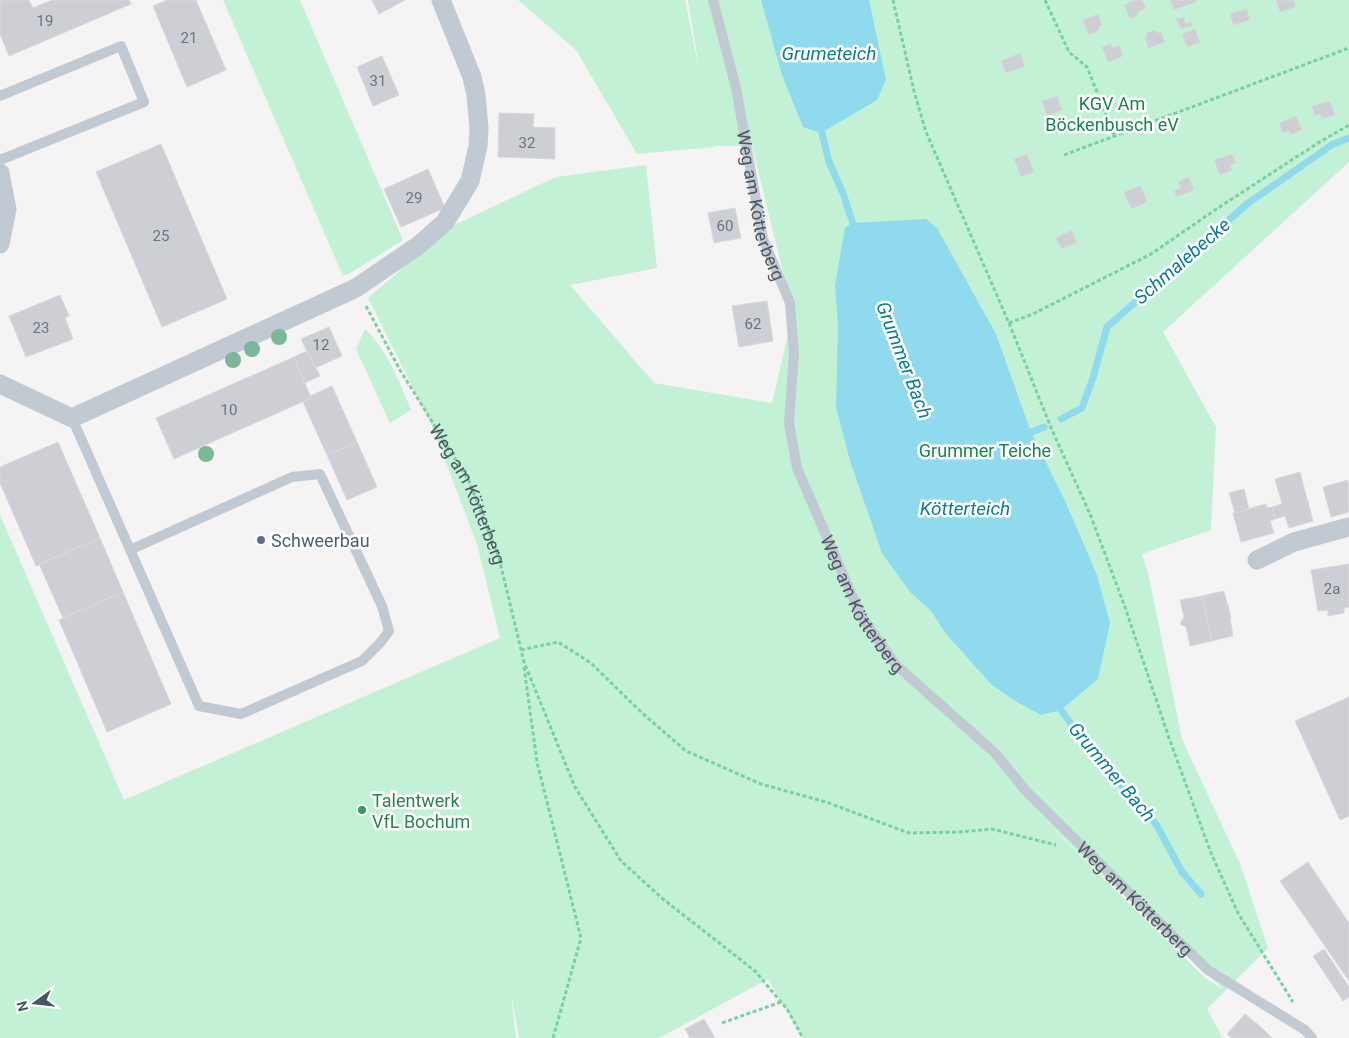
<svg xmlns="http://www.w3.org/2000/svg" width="1349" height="1038" viewBox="0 0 1349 1038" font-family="Roboto,sans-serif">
  <rect width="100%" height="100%" fill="#f5f3f3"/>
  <path fill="#c3f1d5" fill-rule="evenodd" d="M223,0H300L403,240L352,272L343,276Z
    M518,0H685L700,74L688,0H1349V162L1163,332L1216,427L1211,530L1142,554L1149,577L1182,739L1241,866L1268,948L1207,1009L1223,1038H803L768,979L659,1038H519L511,993L516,1038H0V515L124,800L500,638L477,544L432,426L368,298L452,226L556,177L646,165L657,268L570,285L654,383L772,403L793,313L752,146H714V147L637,154L576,50ZM1046,822L1222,988V989L1205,978Z
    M365,329C388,351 399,381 411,410L390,423L356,349Z"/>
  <path fill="#90daee" d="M761,0H869L886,80L877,100L821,133L803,127L782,75Z
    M926,219L937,228L996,334L1031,432L1066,503L1097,575L1110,623L1098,679L1061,710L1041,715L1017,702L992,685L946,634L931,611L910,592L882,553L850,461L836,407L838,325L835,285L845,228L852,223Z"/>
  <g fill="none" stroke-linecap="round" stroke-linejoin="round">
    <path stroke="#90daee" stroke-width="7" d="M820,125L829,162L843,193L855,230
      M1061,419L1082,408L1093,378L1107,327L1247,204L1333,144L1349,138
      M1024,435L1044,427
      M1057,702L1061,710L1103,767L1134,797L1156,824L1182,872L1201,894"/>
  </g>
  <path fill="#cdcfd5" stroke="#d7d9de" d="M0,0H29L33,8L52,0H129L131,4L9,56L0,34Z
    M167,0H196L226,70L187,87L153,6Z
    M372,0H405L379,14Z
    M1135,0H1142L1146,8L1137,12L1138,15L1130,19L1124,5Z
    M1170,0H1196V2L1174,10Z
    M1276,0H1294L1296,7L1280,12Z
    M1247,9L1250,20L1233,25L1230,14Z
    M1098,14L1102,25L1098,27L1099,30L1089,35L1083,20Z
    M1183,17L1186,24L1191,22L1192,26L1181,29L1176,19Z
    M1195,29L1200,42L1187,47L1182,34Z
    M1155,30L1157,33L1161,32L1165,42L1148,48L1145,37L1147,36L1146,33Z
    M1111,44L1112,48L1119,45L1123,56L1108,62L1102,47Z
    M1020,53L1025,66L1006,73L1001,61Z
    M382,56L399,95L373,106L357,67Z
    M1057,96L1062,110L1047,116L1042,101Z
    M1330,101L1335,115L1322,119L1320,114L1315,116L1312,106Z
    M499,113L534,114L533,127L555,128V159L498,157Z
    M1296,116L1302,130L1290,135L1289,131L1283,133L1279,123Z
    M161,144L227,299L162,327L96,172Z
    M1027,154L1034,172L1021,177L1014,159Z
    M1232,154L1236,163L1230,165L1232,170L1220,175L1214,160Z
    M428,169L445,208L401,227L384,189Z
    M1189,177L1194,190L1177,197L1174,191L1181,188L1178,182Z
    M1141,186L1147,202L1131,209L1124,192Z
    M735,208L741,238L714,243L708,213Z
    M1071,230L1077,242L1062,249L1056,238Z
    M60,295L69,316L65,318L73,339L26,357L9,316Z
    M767,301L773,341L739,347L732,306Z
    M329,327L342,356L315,368L301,339Z
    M307,351L320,376L304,383L294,357Z
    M294,357L311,398L174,459L156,418Z
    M332,386L357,442L327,455L303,402L311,398L310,396Z
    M58,442L100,538L36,566L0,483V467Z
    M357,442L377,487L347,500L327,455Z
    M1300,472L1313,521L1289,528L1285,516L1275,519L1272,507L1282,504L1275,479Z
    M1348,480L1349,512L1331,517L1323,487Z
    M1244,489L1249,509L1235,513L1229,493Z
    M1266,504L1267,508L1272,507L1275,519L1270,521L1274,533L1241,542L1233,513Z
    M100,538L123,592L63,618L39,564Z
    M1349,564V607L1344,608V613L1328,616V610L1318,611L1311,570Z
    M1224,591L1231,618H1230L1233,636L1212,641L1202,596Z
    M123,592L171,704L107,732L59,620Z
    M1202,596L1212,641L1190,646L1186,627L1180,624L1184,617L1180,600Z
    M1349,697V816L1340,820L1295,721Z
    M1308,862L1349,923V981L1280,881Z
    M1324,949L1349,987V997L1343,1001L1313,956Z
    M1245,1014L1261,1027L1272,1038H1232L1227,1034Z
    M704,1019L715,1038H690L685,1029Z"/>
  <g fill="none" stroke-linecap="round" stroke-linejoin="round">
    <g stroke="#7ad0a6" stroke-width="3" stroke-dasharray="4 2.5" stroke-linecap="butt">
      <path d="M893,0L914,91L926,132L1009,323L1052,430L1090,514L1125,607L1169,738L1211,853L1238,913L1293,1002"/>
      <path d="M1045,0L1069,52L1087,67L1114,135"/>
      <path d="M1064,155L1349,48"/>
      <path id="s1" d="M366,306L400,370L469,481L499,558L524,662L575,787L621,861L663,899L755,971L787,1009L803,1038"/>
      <path d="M1009,323L1033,314L1151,254L1218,208L1318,143L1349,125"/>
      <path d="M521,650L558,642L591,663L642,713L686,751L761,784L826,802L909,833L959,832L992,829L1056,845"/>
      <path d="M524,667L537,762L581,938L553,1038"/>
      <path d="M722,1023L781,1002"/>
    </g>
    <g stroke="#c1cad2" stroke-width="10">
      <path id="s2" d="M713,0L736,88L763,239L790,303L794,353L789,423L797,468L861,616L896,665L996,754L1025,790L1208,970L1305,1030L1312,1038"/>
      <path d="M0,96L121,46L144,102L0,160"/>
      <path d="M72,418L199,706L241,714L362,661L380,643L389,631L382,606L320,474L292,477L130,550"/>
    </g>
    <path stroke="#c1cad2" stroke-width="19" d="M0,173L7,209L0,244
      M0,384L72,418L356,288L419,245L445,222L470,181L478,146L479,128L476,95L472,77L441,0
      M1257,560L1294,542L1349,527"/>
  </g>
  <g fill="#7bb799">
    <circle cx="279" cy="337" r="8"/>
    <circle cx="252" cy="349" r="8"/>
    <circle cx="233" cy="360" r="8"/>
    <circle cx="206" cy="454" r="8"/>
  </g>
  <circle fill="#5c6f8a" stroke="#fff" stroke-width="2" cx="261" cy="540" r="5"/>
  <circle fill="#2e9e5b" stroke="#fff" stroke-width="2" cx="362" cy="810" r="5"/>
  <g text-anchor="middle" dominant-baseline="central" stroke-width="5" stroke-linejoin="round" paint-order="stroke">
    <g font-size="15" fill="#6b747e">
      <text x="45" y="21">19</text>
      <text x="189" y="38">21</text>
      <text x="378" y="81">31</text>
      <text x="527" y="143">32</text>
      <text x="414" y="198">29</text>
      <text x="725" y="226">60</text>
      <text x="161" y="236">25</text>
      <text x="753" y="324">62</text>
      <text x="41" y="328">23</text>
      <text x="321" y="345">12</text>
      <text x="229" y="410">10</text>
      <text x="1332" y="589">2a</text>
    </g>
    <g font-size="18" fill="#17864f" stroke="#fff">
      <text x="1112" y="103">KGV Am<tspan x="1112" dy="21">Böckenbusch eV</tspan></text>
      <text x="985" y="450">Grummer Teiche</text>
    </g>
    <g font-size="18" fill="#4a5661" stroke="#fff">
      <text stroke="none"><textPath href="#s2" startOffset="211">Weg am Kötterberg</textPath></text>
      <text stroke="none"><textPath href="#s1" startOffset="215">Weg am Kötterberg</textPath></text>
      <text stroke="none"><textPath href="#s2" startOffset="631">Weg am Kötterberg</textPath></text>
      <text stroke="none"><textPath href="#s2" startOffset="1036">Weg am Kötterberg</textPath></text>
    </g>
    <g font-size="18" fill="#4e5e75" stroke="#fff" text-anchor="start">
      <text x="271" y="540">Schweerbau</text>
    </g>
    <g font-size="18" fill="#27864d" stroke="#fff" text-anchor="start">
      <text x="372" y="800">Talentwerk<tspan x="372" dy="21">VfL Bochum</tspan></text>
    </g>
    <g font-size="19" font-style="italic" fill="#0c7c9b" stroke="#fff">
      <text x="829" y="53">Grumeteich</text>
      <text transform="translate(1182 261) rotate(-41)">Schmalebecke</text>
      <text transform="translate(904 360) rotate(69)">Grummer Bach</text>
      <text x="965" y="508">Kötterteich</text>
      <text transform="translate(1112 772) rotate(50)">Grummer Bach</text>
    </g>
  </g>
  <g transform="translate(35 1003) rotate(255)" stroke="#ffffff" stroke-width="4" paint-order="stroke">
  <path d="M0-4L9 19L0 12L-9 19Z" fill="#4a5661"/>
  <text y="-8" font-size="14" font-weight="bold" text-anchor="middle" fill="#4a5661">N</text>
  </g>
</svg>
